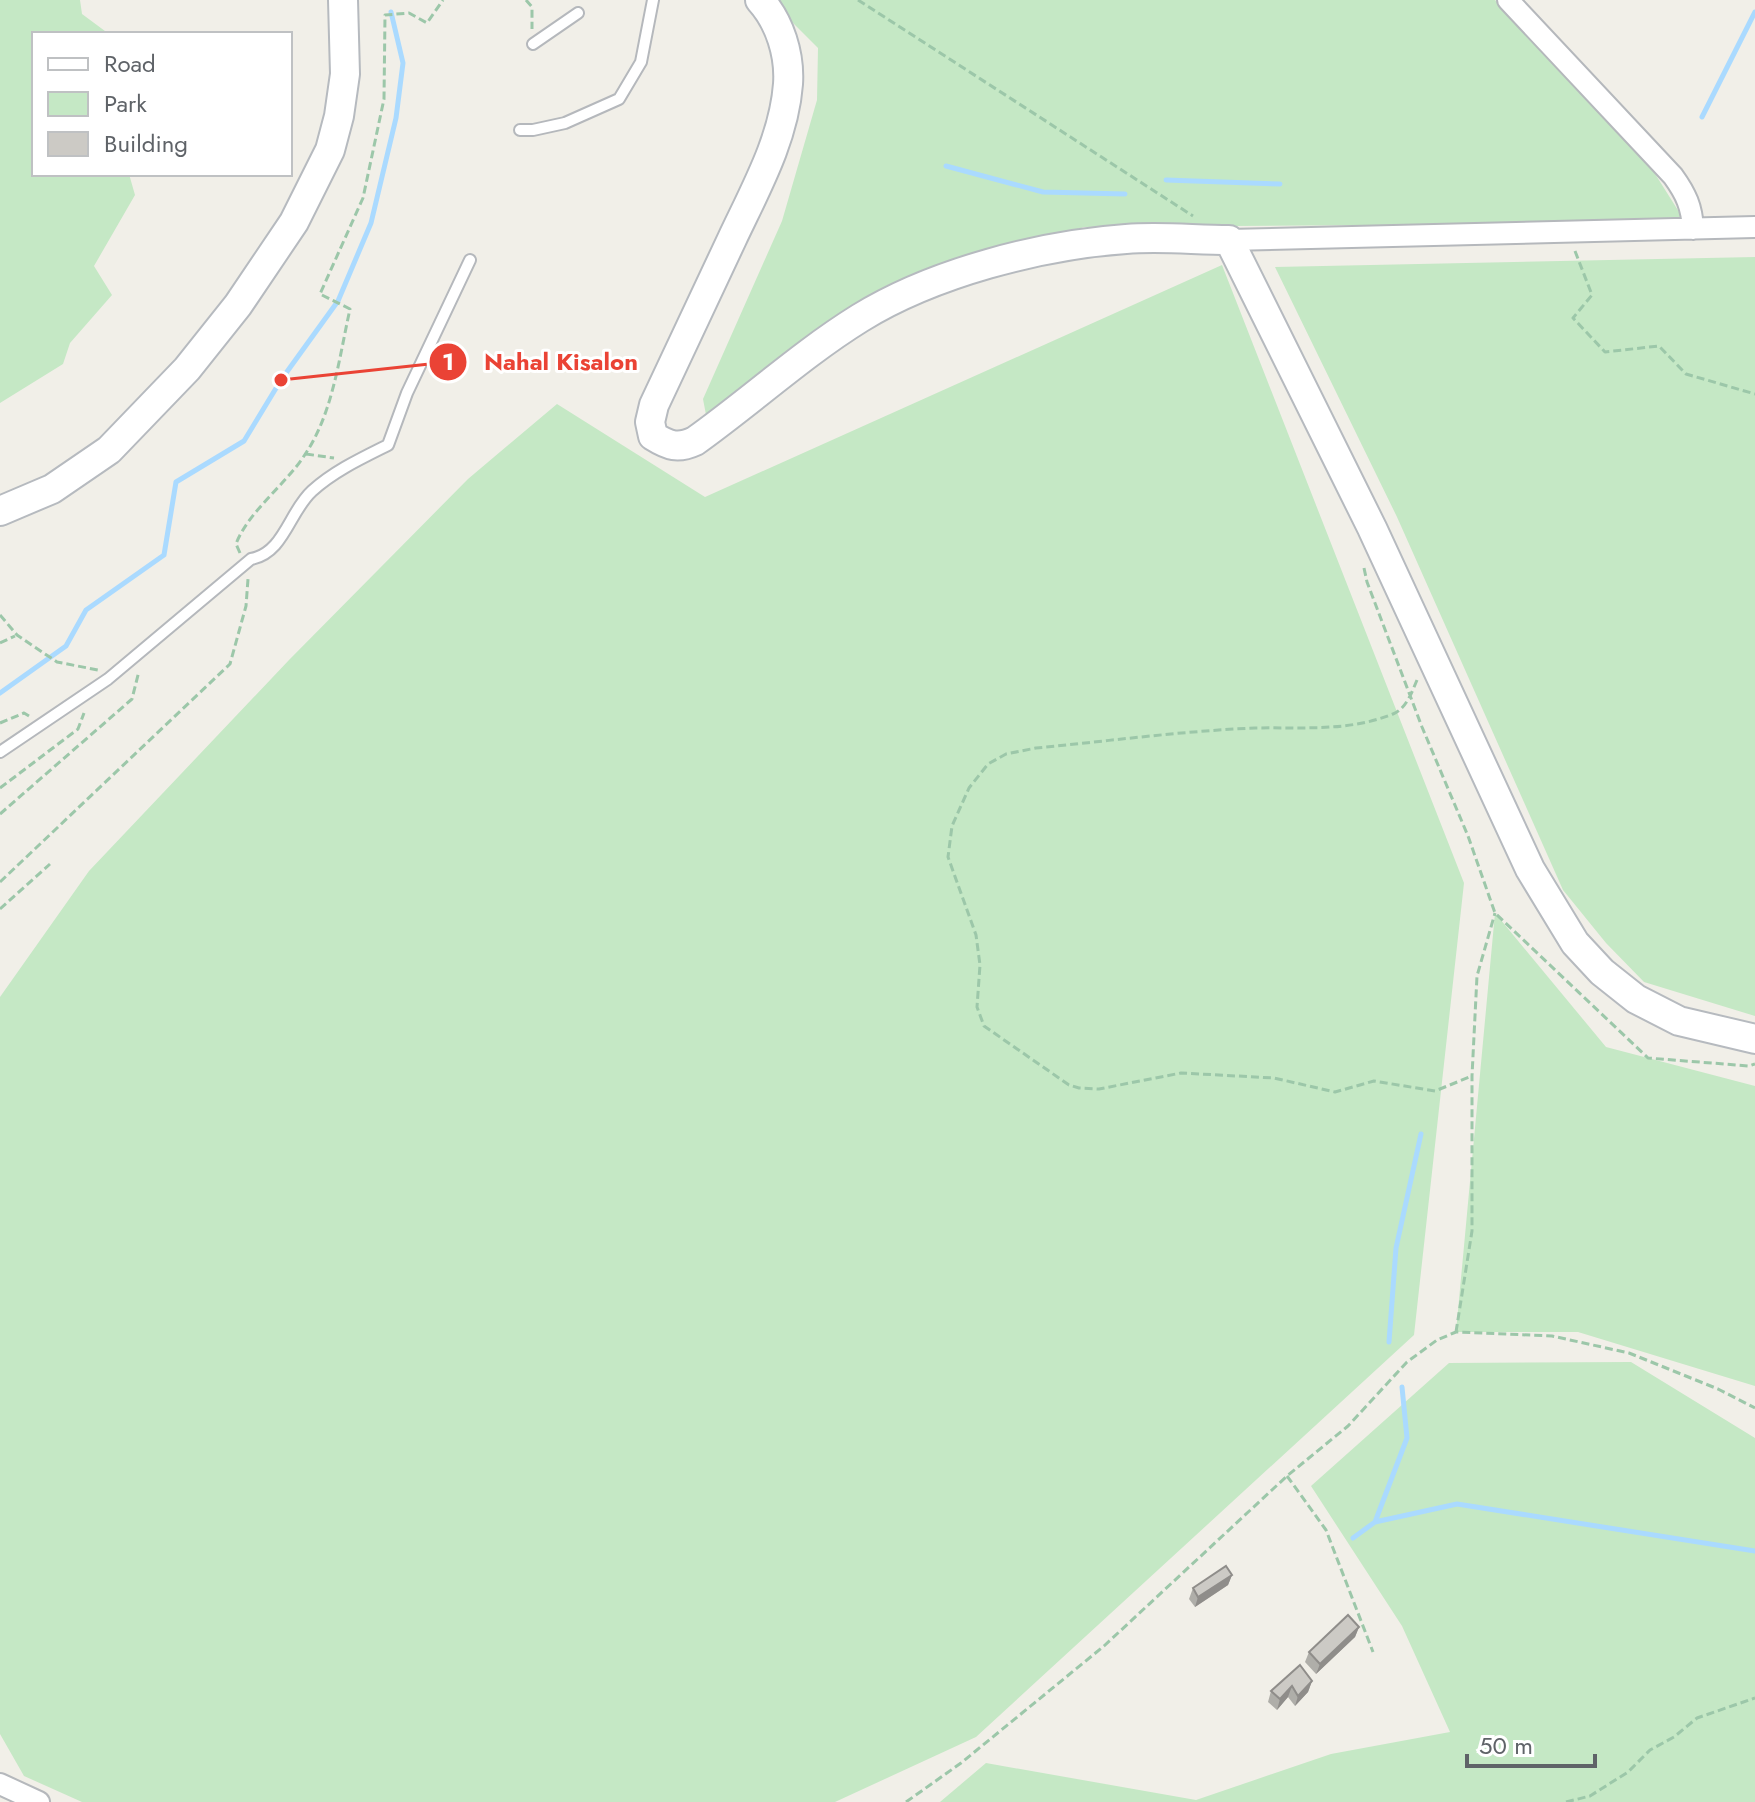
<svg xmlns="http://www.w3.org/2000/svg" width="1755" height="1802" viewBox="0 0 1755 1802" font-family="Jost,sans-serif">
  <rect width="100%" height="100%" fill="#f1efe8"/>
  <path fill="#c5e8c5" d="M0,0H80L82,14L109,34H34V174H129L135,195L94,266L112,295L70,343L63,364L0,403Z
    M770,0H1495L1640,150L1686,223L1084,227L892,292L707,420L703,399L782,221L817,100L818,48Z
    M1755,257V1016L1644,982L1606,943L1563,890L1397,517L1275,267Z
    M1222,265L1464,883L1414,1335L976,1737L835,1802H82L24,1776L0,1734V997L89,871L289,660L468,479L557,404L705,497Z
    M1495,913L1606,1047L1755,1086V1386L1578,1332H1456Z
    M1449,1363L1631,1362L1755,1438V1802H940L986,1763L1196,1800L1331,1754L1450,1732L1402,1626L1311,1486Z"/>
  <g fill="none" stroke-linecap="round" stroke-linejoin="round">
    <path stroke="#aadaff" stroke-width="5" d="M1702,117L1755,12
      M946,166L1043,192L1125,194
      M1166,180L1280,184
      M0,693L66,646L86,610L164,555L176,482L244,441L281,380L338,301L371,223L396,118L403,63L391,12
      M1389,1342L1396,1248L1421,1134
      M1375,1522L1407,1438L1402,1387
      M1353,1538L1375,1522L1457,1504L1755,1551"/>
    <defs>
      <path id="service" d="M533,44L578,13
        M520,130H533L565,123L619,99L641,62L653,0
        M0,752L108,679L251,559C284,553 289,512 312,491C334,471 362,458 388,445L407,393L470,260"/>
      <path id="minor" d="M1508,0L1673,176C1686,194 1692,207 1693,229
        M1229,240L1755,227
        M0,1784L39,1802"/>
      <path id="secondary" d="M760,0C780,22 790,55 788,84C784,139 755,190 732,239C706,294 680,349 654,405L650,422L653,436C669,446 678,449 695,441C751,401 802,354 860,318C933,273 1040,245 1126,239C1160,236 1195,240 1229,240L1372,528L1530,869L1575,943L1602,972L1636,999L1679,1021L1755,1039
        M0,511L52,489L109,450L187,369L238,305L294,222L330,150L339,116L345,74L343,0"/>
    </defs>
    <use href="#service" stroke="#b5b8bc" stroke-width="14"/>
    <use href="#minor" stroke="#b5b8bc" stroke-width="24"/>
    <use href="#secondary" stroke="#b6babf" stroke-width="32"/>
    <path stroke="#9cc7a9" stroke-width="3" stroke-dasharray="8 4" stroke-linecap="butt" d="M526,0L532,7V29
      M858,0L1193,216
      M1575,251L1592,295L1573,318L1605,352L1659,346L1686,374L1755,394
      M306,454L334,458
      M240,553L236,544C248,512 285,485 304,456C333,414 339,358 350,309L320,294L363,198L384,99L385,15L409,13L427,23L443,0
      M1364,568L1367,582L1422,727L1468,836L1495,913L1648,1058L1749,1066L1755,1064
      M0,615L17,635L57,662L98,670
      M0,643L15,636
      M1417,680C1412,692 1406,709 1393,714C1348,732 1302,727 1255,728C1182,731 1109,741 1036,748L1006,754L988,764L969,788L952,826L948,857L976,935L980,965L977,1007L984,1026L1069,1085L1079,1088L1099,1089L1181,1073L1274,1078L1335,1092L1374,1081L1435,1091L1472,1076
      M0,723L24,713L29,716
      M0,788L78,729L84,713
      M0,814L132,699L139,671
      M0,882L230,664L246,606L248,579
      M0,909L50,864
      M1456,1332L1472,1231V1076L1477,976L1495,913
      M1287,1476L1326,1530L1373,1652
      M906,1802L961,1763L1104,1646L1287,1476L1348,1426L1407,1362L1437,1340L1456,1332L1552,1336L1629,1353L1718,1389L1755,1408
      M1566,1802L1590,1796L1628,1772L1650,1750L1674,1737L1697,1718L1755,1698"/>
    <use href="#service" stroke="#fff" stroke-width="10"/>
    <use href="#minor" stroke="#fff" stroke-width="20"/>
    <use href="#secondary" stroke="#fff" stroke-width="28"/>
  </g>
  <path fill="#afaea9" d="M1232,1575L1228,1585L1195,1607L1189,1599L1193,1588Z
    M1359,1627L1355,1637L1316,1674L1305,1662L1309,1652Z
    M1312,1681L1308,1692L1295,1706L1288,1697L1277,1710L1268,1702L1271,1691Z"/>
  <path fill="#8f8d8a" d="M1232,1575L1228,1585L1195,1607L1198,1597Z
    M1359,1627L1355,1637L1316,1674L1320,1664Z
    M1312,1681L1308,1692L1295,1706L1298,1696Z
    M1292,1686L1288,1697L1277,1710L1280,1699Z"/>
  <path fill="#cccac5" stroke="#8f8d8a" stroke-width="2" d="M1226,1566L1232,1575L1198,1597L1193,1588Z
    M1348,1615L1359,1627L1320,1664L1309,1652Z
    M1300,1665L1312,1681L1298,1696L1292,1686L1280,1699L1271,1691Z"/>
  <path fill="none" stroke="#ea4335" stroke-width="3" d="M281 380L448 362"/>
  <g fill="#ea4335" stroke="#fff" stroke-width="3">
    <circle cx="281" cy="380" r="8"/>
    <circle cx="448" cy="362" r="20"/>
  </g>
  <g font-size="24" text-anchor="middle" font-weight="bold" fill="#fff">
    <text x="448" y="370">1</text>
  </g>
  <g font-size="24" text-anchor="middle" font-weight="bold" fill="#ea4335" stroke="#fff" stroke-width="6" stroke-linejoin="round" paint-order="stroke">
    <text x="561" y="370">Nahal Kisalon</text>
  </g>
  <rect x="32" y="32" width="260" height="144" fill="#ffffff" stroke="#bfc1c3" stroke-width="2"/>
  <rect x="48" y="58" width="40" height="12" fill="#ffffff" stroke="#bfc1c3" stroke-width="2"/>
  <text x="104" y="72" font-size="24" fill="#5f6368">Road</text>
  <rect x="48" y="92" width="40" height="24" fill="#c5e8c5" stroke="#bfc1c3" stroke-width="2"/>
  <text x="104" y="112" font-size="24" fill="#5f6368">Park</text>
  <rect x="48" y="132" width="40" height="24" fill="#cccac5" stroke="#bfc1c3" stroke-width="2"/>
  <text x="104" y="152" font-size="24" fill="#5f6368">Building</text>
  <path d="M1467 1754v12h128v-12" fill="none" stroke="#5f6368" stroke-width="4"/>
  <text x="1479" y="1754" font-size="24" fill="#5f6368" stroke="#ffffff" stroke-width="6" paint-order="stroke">50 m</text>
</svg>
